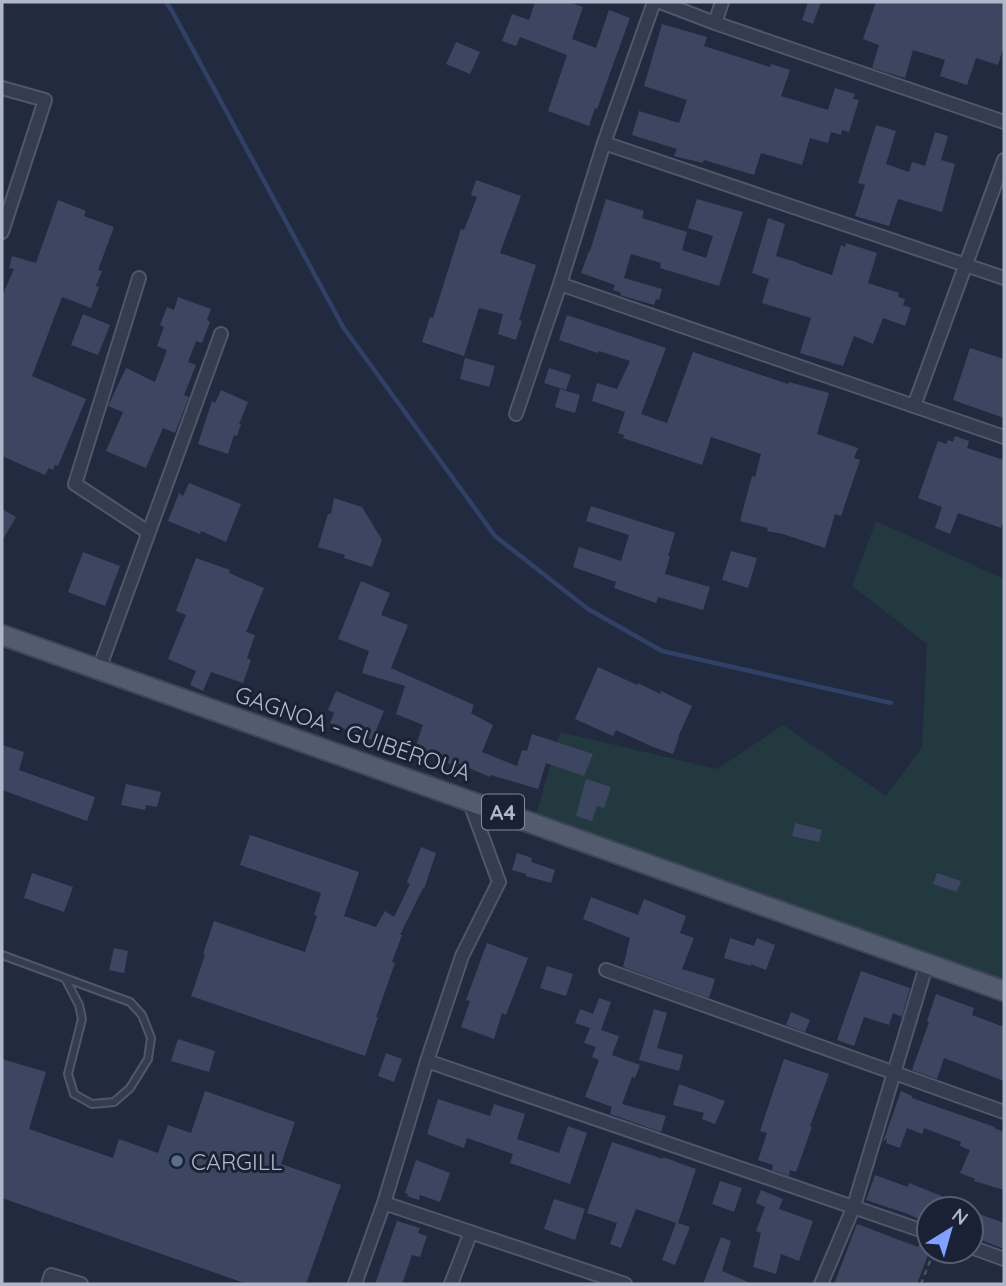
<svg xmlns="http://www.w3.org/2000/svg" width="1006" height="1286" viewBox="0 0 1006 1286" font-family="Quicksand,sans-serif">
  <rect width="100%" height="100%" fill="#212a3f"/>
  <path fill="#233940" d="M876,521L1004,579V989L535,818L560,732L717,769L783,725L886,796L922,747L927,644L852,586Z"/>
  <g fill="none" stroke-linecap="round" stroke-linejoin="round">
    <path stroke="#314066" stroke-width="4.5" d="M166,2L172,11L343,327L495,536L588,609L662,651L891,703"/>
  </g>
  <path fill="#3d4660" d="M535,2H568L583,7L572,39L596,48L609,10L630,18L597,109L595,108L589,126L548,111L567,55L520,37L516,46L502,41L512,14L529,20Z
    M808,2H821L813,24L802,20Z
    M876,2H1004V45L998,65L976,58L967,85L940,76L945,60L913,50L905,78L872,68L879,45L863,39Z
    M662,24L707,37L704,46L770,67L771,64L790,70L781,96L828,110L835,88L855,94L853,99L859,100L849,132L842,130L841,135L831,132L828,143L810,138L802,165L761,153L754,175L704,160L703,163L674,156L677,149L632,135L639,111L679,123L687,100L644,86Z
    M456,42L480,52L470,74L446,64Z
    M876,125L896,131L886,164L909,172L912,162L925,166L935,132L948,136L941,160L955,164L942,212L898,199L889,226L855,216L865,185L858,183Z
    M476,180L521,196L500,253L536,265L519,320L522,321L516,340L498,334L503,314L479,308L464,356L422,342L430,317L433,318L461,229L464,230L477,197L471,195Z
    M606,199L644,211L642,218L687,232L682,250L706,258L713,236L688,228L697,199L743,212L719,286L660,268L661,263L631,254L624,278L662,289L659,300L656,299L654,305L620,295L621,293L613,290L615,285L581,273L589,251H590Z
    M58,200L86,211L84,216L114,227L98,270L102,271L96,286L99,287L91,308L62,297L32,376L86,399L58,466L55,465L53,470L49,468L45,475L2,456V296L14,269L9,268L12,256L36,263Z
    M768,218L785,224L776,256L799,263V264L832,275L841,245L845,247L846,243L877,253L868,283L899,293L898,297L905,299L903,305L911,308L905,326L883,318L873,344L854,336L843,366L800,353L811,318L762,303L769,279L752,273Z
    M178,297L211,309L207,320L210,322L202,343L196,341L188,362L196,365L184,395L189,397L175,433L163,428L146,468L106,451L123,412L108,406L126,368L155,382L167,350L157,346L164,327L160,325L167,307L174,310Z
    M83,314L110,325L98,355L71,345Z
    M567,315L666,348L641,414L667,423L693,352L788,384L789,382L829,393L817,434L858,448L854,458L860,460L841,516L835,514L825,548L783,534L767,531L768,528L740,521L752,476L755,477L761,454L711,437L702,465L623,438L624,435L618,433L625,412L592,401L597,383L617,389L630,361L599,351L598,353L559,340Z
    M970,348L1004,359V418L953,400Z
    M465,358L495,366L489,387L460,379Z
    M549,368L571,375L566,390L544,383Z
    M560,389L580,395L575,413L555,407Z
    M221,390L248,402L239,424H241L237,436L234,435L228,454L198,444L212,401L215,403Z
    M955,436L969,441L967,448L1004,460V518L1001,528L958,513L950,534L935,528L942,507L918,498L938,441L946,444L948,440L953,442Z
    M189,483L241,504L226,542L201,531L200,534L168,521L179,493L183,496Z
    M334,498L362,507L382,540L372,567L344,558L345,555L318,547L328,514H331Z
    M591,506L675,533L668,556H670L665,574L710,587L703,610L658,597L656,603L614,588L616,582L573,567L579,547L621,561L629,535L586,521Z
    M2,509L16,517L2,541Z
    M731,551L757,558L748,588L722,580Z
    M83,552L120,566L105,606L68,592Z
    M196,558L230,570L229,573L264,588L246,632L255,635L247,658L251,660L243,683L211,672L203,691L190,685L196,671L168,659L186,615L176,611Z
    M361,581L390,593L381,615L408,625L391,668L474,705L471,713L493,725L482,752L517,766L522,750L527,751L532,734L593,754L584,776L546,763L538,789L491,775L490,777L457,763L456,766L414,751L423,725L396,714L405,686L362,673L369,651L338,639Z
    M598,667L637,685L638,683L660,694L661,691L692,706L678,737H679L673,754L653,747L616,730L613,736L575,719Z
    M336,691L384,711L372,740L330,723L334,713L328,710Z
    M2,745L24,752L19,770L95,797L87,821L2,790Z
    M586,779L611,787L604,808L597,806L592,821L576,816Z
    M126,784L161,792L157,807L146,805L145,810L121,805Z
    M795,823L822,830L819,842L792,836Z
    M250,835L359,872L344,916L376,927L385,911L394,917L410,884L407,882L421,847L436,853L424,889L423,888L400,935H402L392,962L395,963L376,1017H378L365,1056L191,996L205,955L203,954L214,921L305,952L317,916L314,915L321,893L240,865Z
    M517,853L532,858L531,862L555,870L551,883L526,876V874L512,870Z
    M32,873L73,887L64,912L24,898Z
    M937,873L961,881L957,892L933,884Z
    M591,897L638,915L644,899L686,916L680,933L694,938L682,969L715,979L709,998L623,967L630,938L583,919Z
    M730,938L754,946L757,938L775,945L766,970L751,964V966L724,958Z
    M487,943L528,958L506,1015L502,1013L494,1039L461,1027L470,1001L466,1000Z
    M114,948L128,951L124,973L109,970Z
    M547,966L573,974L566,996L540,988Z
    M861,971L910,988L902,1017L893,1013L889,1025L864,1017L854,1046L837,1040Z
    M936,994L974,1008L972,1015L1004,1027V1081L944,1058L937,1079L912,1070L929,1022L927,1021Z
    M599,998L611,1002L601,1030L619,1036L612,1055L640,1065L635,1078L632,1077L622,1104L666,1116L661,1132L610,1114L612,1107L585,1097L599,1060L592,1057L596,1047L584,1043L590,1028L575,1023L580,1009L593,1014Z
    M654,1009L667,1013L657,1048L683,1055L679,1071L639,1060Z
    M791,1012L810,1020L805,1032L786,1025Z
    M178,1039L215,1051L209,1072L171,1061Z
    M386,1053L402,1059L394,1082L378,1076Z
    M2,1059L46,1072L29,1129L113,1158L119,1139L158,1153L168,1125L191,1133L205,1091L295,1122L281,1164L341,1185L306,1284H247L2,1198Z
    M784,1059L829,1074L810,1126L812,1127L796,1172L790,1170L789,1176L772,1170L773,1165L758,1160L767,1133L760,1131Z
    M679,1084L725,1101L715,1124L702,1119L704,1113L673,1105Z
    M901,1091L912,1096V1098L995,1127L994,1128L1004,1132V1190L974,1181L975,1179L960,1173L970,1150L960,1146L961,1142L924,1128L922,1134L907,1128L900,1148L886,1143L887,1138L883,1142Z
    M438,1099L490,1116L494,1104L525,1114L517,1139L559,1153L568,1126L587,1133L570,1184L510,1163L513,1154L467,1138L464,1148L427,1134Z
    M612,1142L663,1159V1157L696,1169L678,1223L690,1227L675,1265L662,1260L676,1223L636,1209L621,1248L610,1244L617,1223L587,1213Z
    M416,1160L450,1173L440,1202L420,1195L419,1200L407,1196L408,1194L405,1193Z
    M875,1175L908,1187L909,1183L974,1209H929V1224L908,1214L866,1200Z
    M720,1181L742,1188L734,1212L712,1204Z
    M761,1190L783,1199L779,1209L813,1221L799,1261L781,1254L776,1274L753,1267L761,1233L756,1231L765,1207L756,1203Z
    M554,1199L585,1209L575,1240L544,1229Z
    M971,1211L1004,1223V1249L971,1236Z
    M397,1221L420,1228L418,1233L427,1236L420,1257L412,1255L402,1284H375Z
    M857,1224L918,1247L920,1239L929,1242V1252L917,1284H834Z
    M721,1237L731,1241L722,1271L753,1284H703Z"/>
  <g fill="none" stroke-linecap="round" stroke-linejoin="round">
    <defs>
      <path id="service" d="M2,955L130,1002L142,1015L151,1038L148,1059L130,1088L114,1102L92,1104L74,1094L68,1074L82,1019L79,1005L65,978"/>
      <path id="minor" d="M660,2L715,23L1004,122
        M715,23L722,2
        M2,88L45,100L2,232
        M604,143L1004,278
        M139,278L75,484L148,532
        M560,284L1004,437
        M914,406L1004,160
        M516,414L560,284L604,143L654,2
        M99,669L221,334
        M469,800L499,882L462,956L427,1061L929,1233
        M606,970L1004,1112
        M384,1203L625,1284
        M971,1247L1004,1259
        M48,1284L51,1275L81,1284
        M355,1284L384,1203L427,1061
        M451,1284L471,1232
        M821,1284L854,1206L927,963"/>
      <path id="primary" d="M2,635L1004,991"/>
    </defs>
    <use href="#service" stroke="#50576a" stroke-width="10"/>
    <use href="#minor" stroke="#50576a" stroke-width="16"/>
    <use href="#primary" stroke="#3e4558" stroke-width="23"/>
    <path stroke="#41565d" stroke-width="2.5" stroke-dasharray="5 5" stroke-linecap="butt" d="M921,1284L934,1251"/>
    <use href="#service" stroke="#353c4f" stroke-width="6"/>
    <use href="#minor" stroke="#353c4f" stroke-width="12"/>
    <use href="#primary" stroke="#535b6f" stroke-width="19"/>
  </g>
  <circle fill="#5c6f8a" stroke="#1a2134" stroke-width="2.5" cx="177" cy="1161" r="7"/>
  <g text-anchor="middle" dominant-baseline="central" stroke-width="6" stroke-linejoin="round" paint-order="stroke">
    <rect fill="#1a2134" stroke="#848a9d" stroke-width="2" x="482" y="794.5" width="42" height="35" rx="5"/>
    <g font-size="21" font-weight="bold" fill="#b1b7ca">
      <text x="503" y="812">A4</text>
    </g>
    <g font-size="23" fill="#b1b7ca" stroke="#1a2134">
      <text transform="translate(353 733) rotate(19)">GAGNOA - GUIBÉROUA</text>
    </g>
    <g font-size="23" fill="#b1b7ca" stroke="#1a2134" text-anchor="start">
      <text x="191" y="1161">CARGILL</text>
    </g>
  </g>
  <rect width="1006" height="1286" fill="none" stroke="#b1b7ca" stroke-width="7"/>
  <g transform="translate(950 1230) rotate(37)"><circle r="33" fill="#1a2134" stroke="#565d70" stroke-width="2"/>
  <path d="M0-5L12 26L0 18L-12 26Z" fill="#81a0ff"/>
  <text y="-10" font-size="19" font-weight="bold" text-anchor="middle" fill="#b1b7ca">N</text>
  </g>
</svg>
